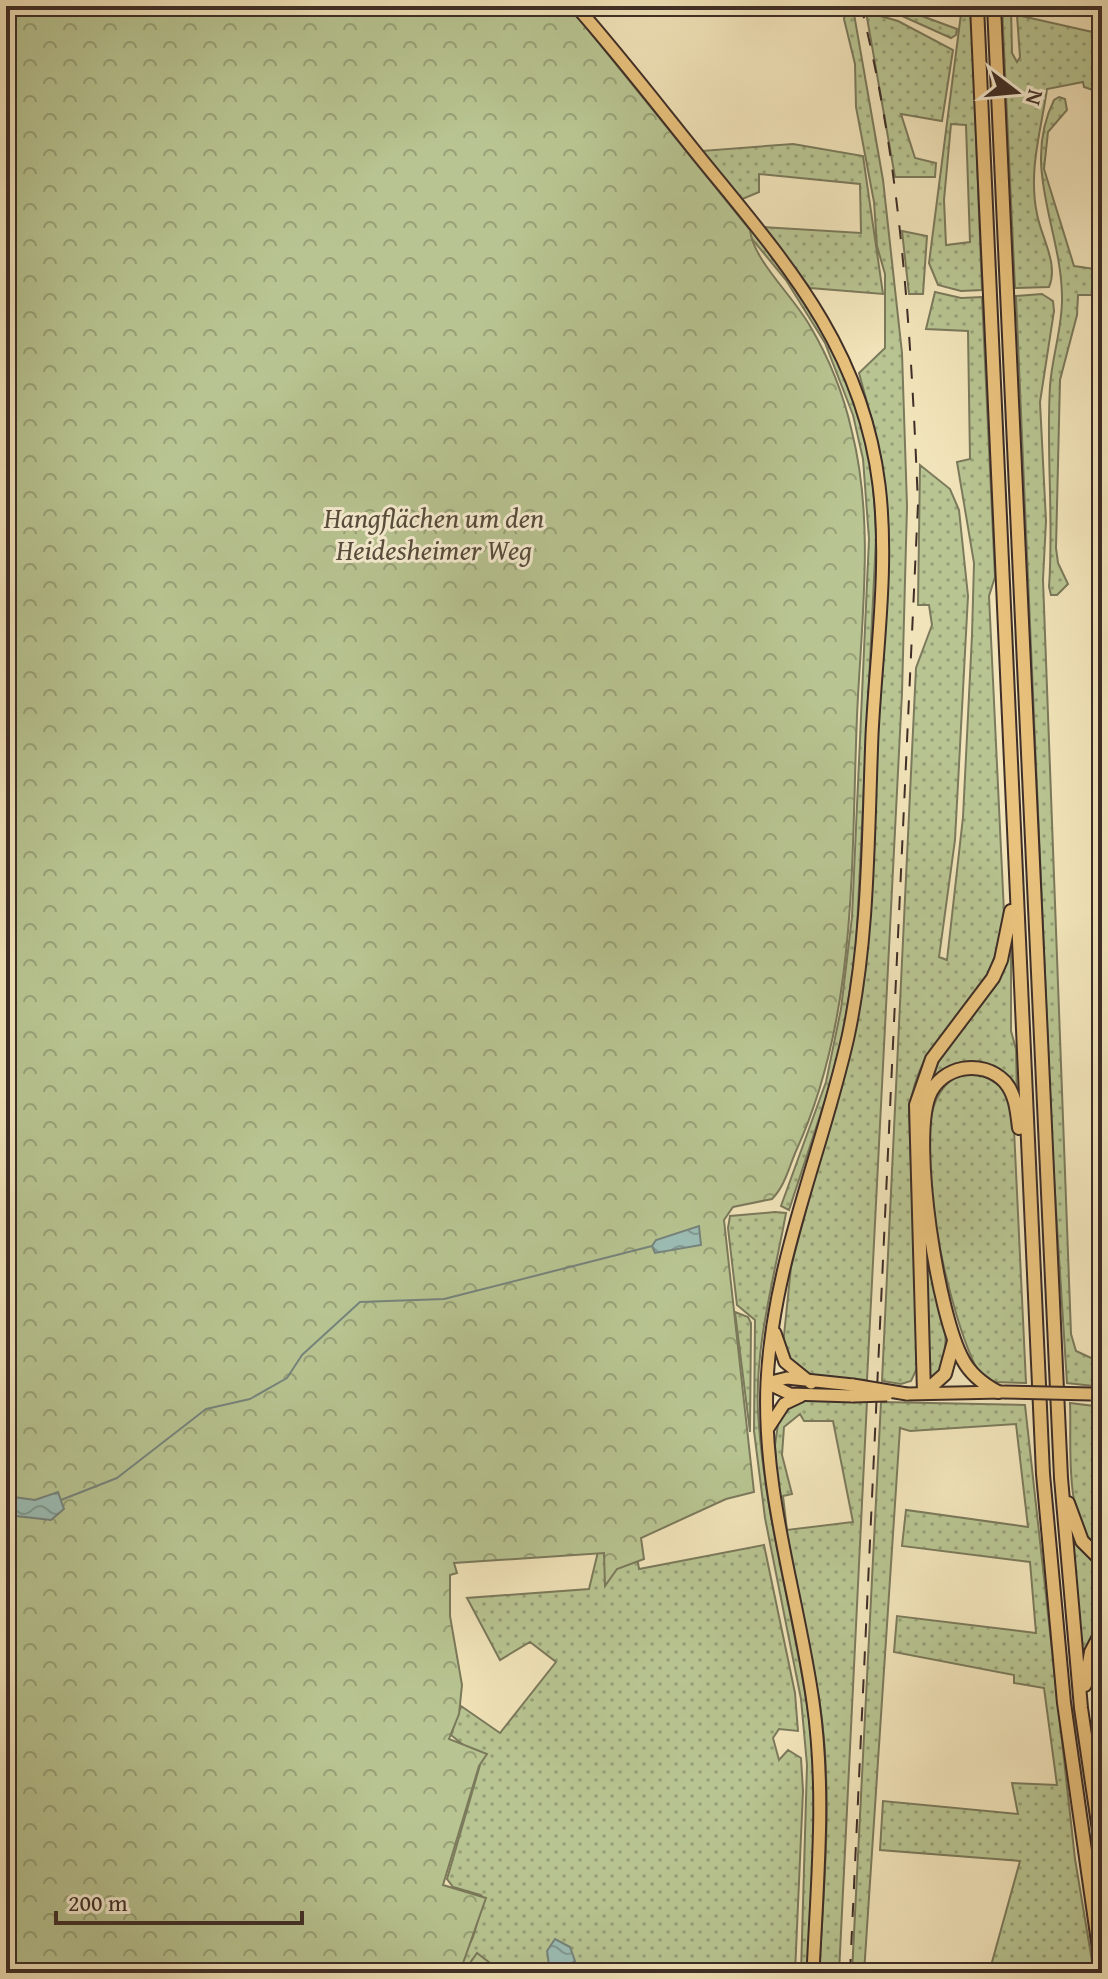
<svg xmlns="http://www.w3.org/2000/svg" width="1108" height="1979" viewBox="0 0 1108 1979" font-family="'Gentium Book Plus',serif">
  <defs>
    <pattern id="grass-dots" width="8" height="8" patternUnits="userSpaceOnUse" patternTransform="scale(2)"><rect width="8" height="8" fill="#b8c592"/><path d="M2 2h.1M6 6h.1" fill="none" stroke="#97a077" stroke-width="1.8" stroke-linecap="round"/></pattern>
    <pattern id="park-crowns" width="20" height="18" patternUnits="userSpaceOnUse" patternTransform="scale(2)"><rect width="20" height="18" fill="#b8c592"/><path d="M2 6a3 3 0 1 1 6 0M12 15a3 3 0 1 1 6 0" fill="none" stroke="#97a077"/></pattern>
    <pattern id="water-waves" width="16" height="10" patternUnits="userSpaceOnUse" patternTransform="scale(2)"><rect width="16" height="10" fill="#9cbeb6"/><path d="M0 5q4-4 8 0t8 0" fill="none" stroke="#819b94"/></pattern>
  </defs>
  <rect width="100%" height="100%" fill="#f2e4ba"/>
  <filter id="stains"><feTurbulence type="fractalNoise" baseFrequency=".0025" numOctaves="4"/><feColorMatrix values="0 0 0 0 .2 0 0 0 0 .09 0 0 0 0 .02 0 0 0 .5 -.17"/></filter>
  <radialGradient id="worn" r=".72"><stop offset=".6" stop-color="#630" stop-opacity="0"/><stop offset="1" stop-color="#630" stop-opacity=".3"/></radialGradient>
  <path fill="url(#grass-dots)" stroke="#7b7a5c" stroke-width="2" fill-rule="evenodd" d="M559,6H570L587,25C629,77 671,129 714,181C773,254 840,330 863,423C872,461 875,500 876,538L856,949L843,1035L833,1076L789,1210L781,1206L826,1082L841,1009L852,917L869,539L863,459L853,415L825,343L786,280Z
    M866,6H912L911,12L957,29L956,35L951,38L900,15Z
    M962,6H971L982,290L961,291L938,285L929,263ZM951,124L966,125L970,242L946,245L944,200Z
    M1002,6H1011L1012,53L1017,62L1020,57L1017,15L1097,33L1102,15V93L1084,87L1083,82L1047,89C1041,131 1028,171 1037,214C1041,237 1059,264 1049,287L1015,288Z
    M846,10H854V14L883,180L902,353L907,506L902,693L867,1380L810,1376L788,1358L783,1345L791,1267L830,1119L870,895L886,548L884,492L873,424L859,373L885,348V274L877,246L874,202L856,107L855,64L844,19Z
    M866,12L898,21L953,50L942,121L901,114L915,158L936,163L935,177H895Z
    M1059,97L1065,99L1067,110L1048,132L1044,169L1074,266L1102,270V295H1078L1077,315L1060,380L1056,548L1058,563L1068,584L1057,595H1051L1049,587C1054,520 1046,453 1050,386C1052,356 1063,326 1062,296C1061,228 1021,167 1054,100Z
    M793,144L863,156L883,294L810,288L761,227L861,233L860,184L759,174V192L740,200L701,151Z
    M902,231L927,236L923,294H909Z
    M935,292L961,298L982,297L995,577L989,596L1004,913C1001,939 994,966 979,989C947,1038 919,1044 909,1111L918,1366L911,1381L901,1384L882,1381L916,668L932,625L929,605H918L920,465L950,489L959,510L968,596L955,840L939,957L947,960L963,817L972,635L974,563L957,462L970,459L968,331L926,329Z
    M1042,294L1053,301L1054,311L1040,402L1046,521L1043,580L1071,1334L1076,1351L1102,1363V1387L1067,1383L1053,1163L1016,296Z
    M1011,944V1031L1016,1049L1017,1098L973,1063L928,1090L925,1080C950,1033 993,991 1011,944Z
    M963,1072C994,1075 1001,1078 1013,1108L1026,1383L992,1382L978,1371C950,1319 914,1159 935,1103C940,1089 950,1079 963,1072Z
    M775,1212L786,1213C774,1279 755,1344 758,1412C765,1530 803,1643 814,1760C821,1831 809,1902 808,1973H801L807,1765L801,1699L765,1518L754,1431L755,1320L737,1305L728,1228L730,1216Z
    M922,1214C931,1256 963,1346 933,1381L929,1377Z
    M735,1312L748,1317L751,1323L750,1432Z
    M801,1399L867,1401L839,1973H819C824,1885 833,1793 820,1705C809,1636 792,1566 778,1496L775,1445L779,1417ZM800,1414L804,1421H833L853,1522L787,1530L783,1496L792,1494L782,1455L784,1427Z
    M881,1402L1025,1405L1075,1859L1094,1973H989L1020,1861L880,1850L883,1801L1018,1814L1012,1783L1057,1785L1044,1688L1014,1683V1675L894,1652L897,1616L1036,1633L1030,1562L902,1546L906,1510L1028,1527L1016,1424L910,1431L900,1428L864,1973H852Z
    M1070,1403L1102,1407V1554C1062,1519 1072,1452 1070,1403Z
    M609,1506H629L639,1569L764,1545L795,1693L798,1731L779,1729L773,1738L779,1760L788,1750L801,1758L803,1791L795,1973H456L473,1937L484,1899L481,1895L453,1887L447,1879L480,1765L479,1758L451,1735L461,1706L500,1733L556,1662L530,1642L500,1660L467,1598L589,1589Z
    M1072,1530L1102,1565V1625L1083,1665Z
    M1102,1639V1780L1091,1675Z"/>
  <path fill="url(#park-crowns)" stroke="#7b7a5c" stroke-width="2" d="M6,6H569L750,230C753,260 794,297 810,326C829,358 844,396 852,432C875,524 861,623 857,716C851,860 858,1016 796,1151C789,1167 785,1186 772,1199L733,1207L724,1220L754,1492L726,1499L641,1538L644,1559L617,1569L605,1586L604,1553L454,1563L457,1573L450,1575V1616L462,1685L459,1714L449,1739L487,1754L479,1766L443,1885L486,1898L461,1969L465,1970L477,1953L503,1973H6Z"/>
  <path fill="url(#water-waves)" stroke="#76847d" stroke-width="2" d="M699,1226L701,1245L655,1253L652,1246L656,1240Z
    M58,1492L64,1509L51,1520L7,1515L6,1496L35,1500Z
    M555,1939L570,1947L575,1961L561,1969L549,1965L547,1951Z"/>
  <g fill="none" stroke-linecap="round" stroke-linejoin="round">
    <path stroke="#76847d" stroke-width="2" d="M61,1500L117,1478L206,1409L250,1399L287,1378L302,1355L360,1302L444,1299L652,1246
      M383,1966L404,1973
      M540,1973L549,1965"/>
    <defs>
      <path id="major" d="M576,6C620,56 660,108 702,160C785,262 862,347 879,485C889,566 876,653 872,735C868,835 869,939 848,1037C822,1153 773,1261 767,1382C762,1492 798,1595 813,1702C826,1792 817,1883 813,1973
        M775,1333L785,1362L811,1383
        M767,1383L790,1394L853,1396
        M767,1383L787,1378L853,1385
        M907,1394L1002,1392
        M769,1427L784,1404L801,1396"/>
      <path id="highway" d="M977,6L1043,1474L1064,1703L1102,1970
        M994,6L1061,1478L1081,1708L1102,1851
        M998,1392C983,1384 971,1375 963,1360C938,1316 911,1143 929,1096C941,1066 982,1058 1005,1082C1016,1095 1017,1112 1019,1128
        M924,1393L916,1105L932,1059L993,978L1001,960L1011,911
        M924,1393L945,1374L954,1341
        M1068,1503L1082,1541L1102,1561
        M1085,1685L1091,1652L1102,1631"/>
    </defs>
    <use href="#major" stroke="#3e2e27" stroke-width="15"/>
    <use href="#highway" stroke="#3e2e27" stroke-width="16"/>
    <use href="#major" stroke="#e9c27d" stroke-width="11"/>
    <use href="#highway" stroke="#e9c27d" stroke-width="12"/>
    <path stroke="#3e2e27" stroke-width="2" stroke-dasharray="14 14" stroke-linecap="butt" d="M850,1973L918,504C911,338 902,168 861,6"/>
    <defs>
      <path id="major-bridge" d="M853,1385L907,1394
        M1004,1392L1091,1394
        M853,1396L887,1395"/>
    </defs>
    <use href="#major-bridge" stroke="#3e2e27" stroke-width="15" stroke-linecap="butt"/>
    <use href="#major-bridge" stroke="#e9c27d" stroke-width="11"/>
  </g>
  <g text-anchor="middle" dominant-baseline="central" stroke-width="6" stroke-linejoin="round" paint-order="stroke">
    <g font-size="28" font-style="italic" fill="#564c3c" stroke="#f7edd2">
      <text x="434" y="517">Hangflächen um den<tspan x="434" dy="32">Heidesheimer Weg</tspan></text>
    </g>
  </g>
  <rect width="1108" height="1979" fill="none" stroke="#f2e4ba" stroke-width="32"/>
  <rect x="8" y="8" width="1092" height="1963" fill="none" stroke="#3e2e27" stroke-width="4"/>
  <rect x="16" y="16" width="1076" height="1947" fill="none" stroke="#3e2e27" stroke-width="2"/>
  <g transform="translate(1016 92) rotate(106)" stroke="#f7edd2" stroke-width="6" paint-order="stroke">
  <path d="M0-6L14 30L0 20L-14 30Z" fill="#3e2e27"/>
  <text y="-12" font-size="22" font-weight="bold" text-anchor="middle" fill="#3e2e27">N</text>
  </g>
  <path d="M56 1911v12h246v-12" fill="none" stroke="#3e2e27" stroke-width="4"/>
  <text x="68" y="1911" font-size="24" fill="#3e2e27" stroke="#f7edd2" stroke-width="6" paint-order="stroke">200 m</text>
  <rect width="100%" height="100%" filter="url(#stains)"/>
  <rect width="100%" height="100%" fill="url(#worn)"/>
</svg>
